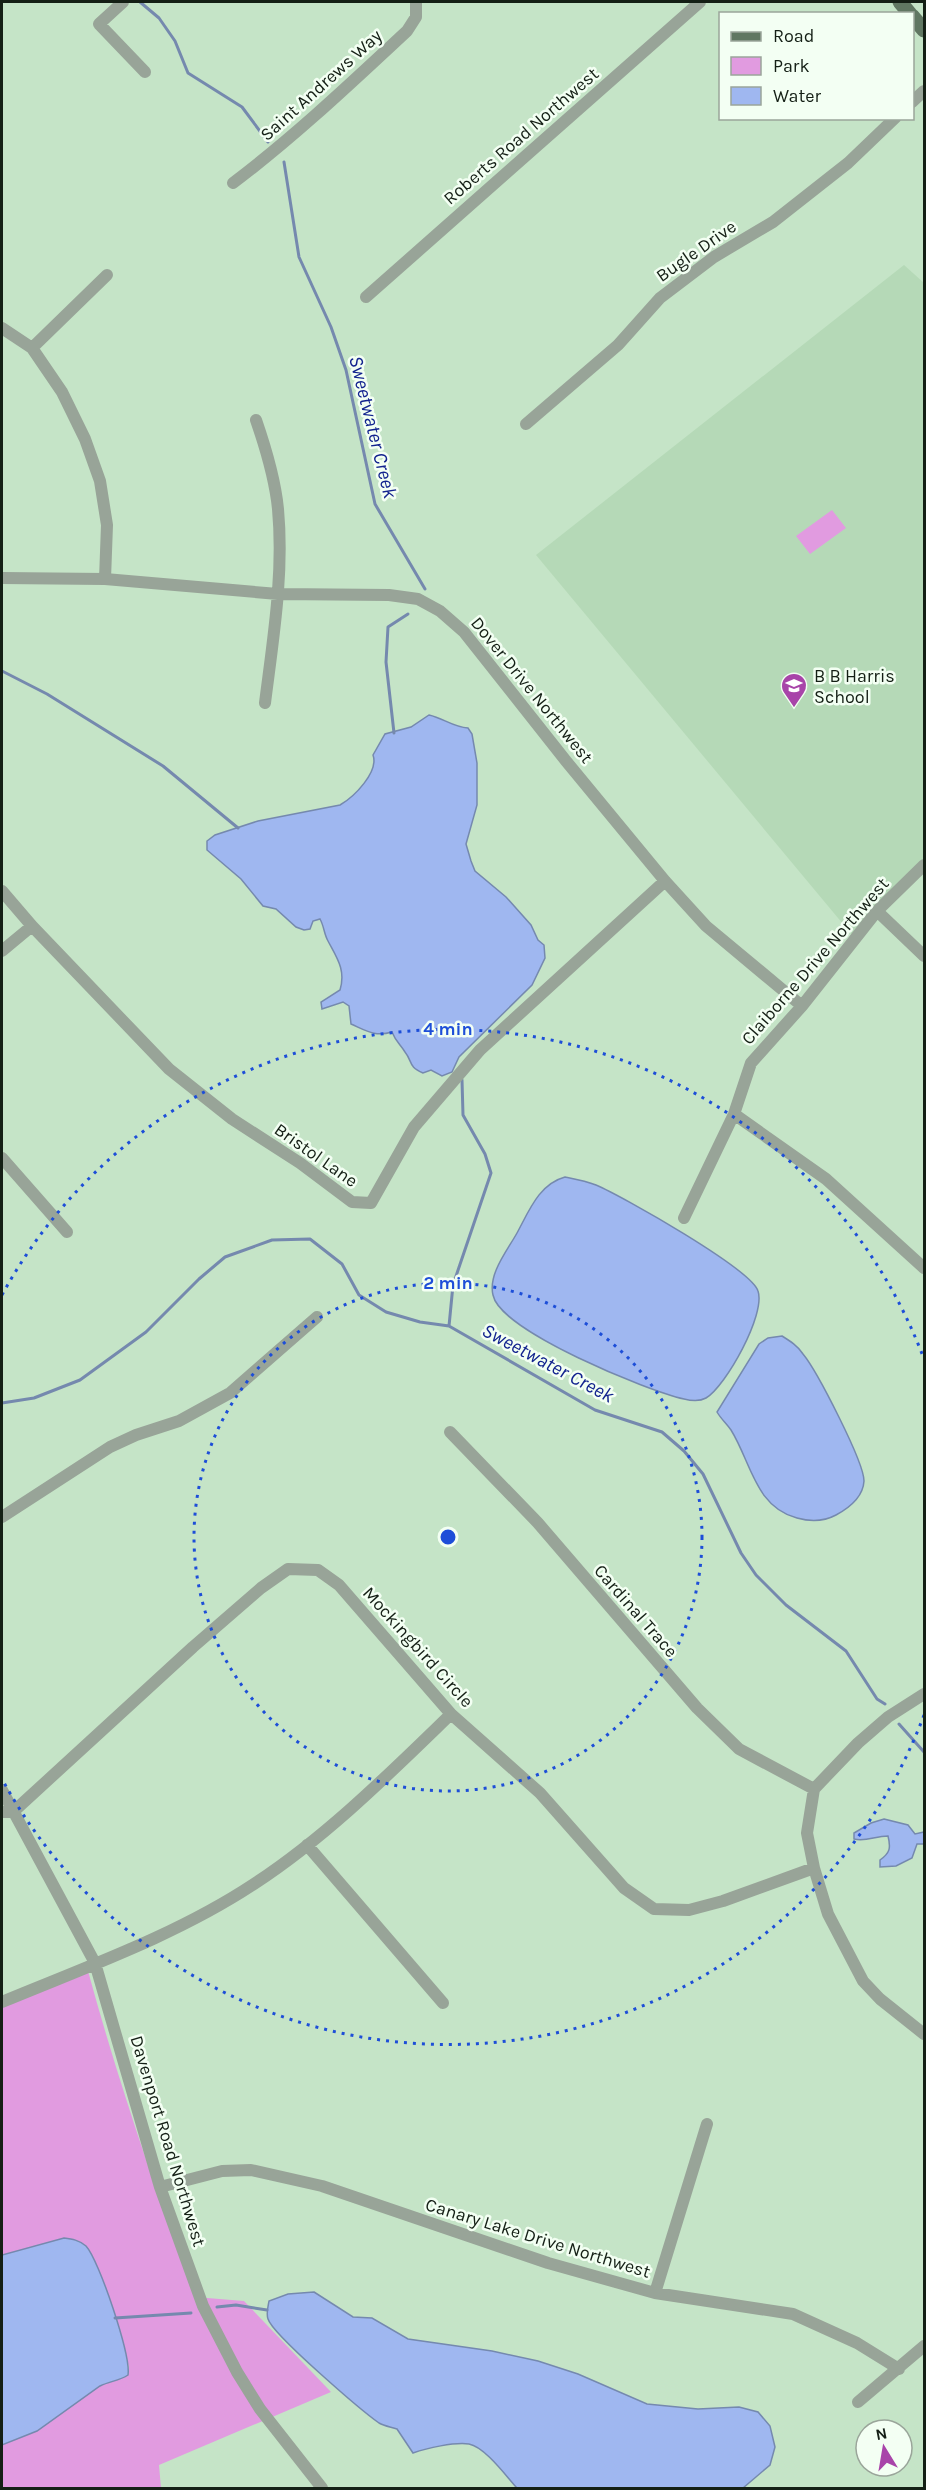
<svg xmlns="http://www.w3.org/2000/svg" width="926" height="2490" viewBox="0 0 926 2490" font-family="Karla,sans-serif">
  <rect width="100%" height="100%" fill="#c5e4c7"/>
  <path fill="#b5d9b7" d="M904,265L924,283V863L853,936L536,555Z"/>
  <path fill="#e19be0" d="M832,510L846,528L810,554L796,536Z
    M88,1971C118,2081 155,2189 195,2297L244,2301L331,2392L159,2465L161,2488H2V2445L37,2431L100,2386C110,2381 119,2381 128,2375L129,2367C119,2325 106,2283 86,2246L64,2238L2,2255V2000Z"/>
  <path fill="#9fb7f0" stroke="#7589ae" stroke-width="1.5" d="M429,715C443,718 453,727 468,728L472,734L477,763V805L466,844L471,861L475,871L506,897L531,925L538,940L544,945L545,958L532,985L459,1057L452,1072L442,1076L431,1070L423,1073C408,1067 413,1062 405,1052C400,1044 396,1042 392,1032C375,1037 367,1031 351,1024L349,1006L343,1002L322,1009L321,1002L340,990C346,970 337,958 328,941C324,934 324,926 320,919L313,921L310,929L304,930L296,927L276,909L263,906L241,879L207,850V841L215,835L258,821L340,805C354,797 379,772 373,755L385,734L411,727Z
    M565,1177C575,1179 586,1181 596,1185C622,1196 751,1269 758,1291C766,1314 726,1386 706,1398C699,1402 692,1401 684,1399C648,1391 500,1331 493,1295C488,1274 507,1251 517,1233C529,1211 539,1184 565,1177Z
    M782,1336C790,1341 798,1346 803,1354C817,1371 864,1462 864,1481C863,1498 849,1508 836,1515C823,1522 811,1522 797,1518C755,1507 751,1462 731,1430C727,1424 721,1419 717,1412L759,1344L768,1338Z
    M884,1819L908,1825L915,1834L924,1832V1844H917L912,1858L896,1866L880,1867V1860C890,1853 891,1848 888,1836C875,1836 866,1842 854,1839V1833L871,1823Z
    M64,2238C72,2239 79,2240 86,2246C99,2260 131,2355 128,2375C119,2381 110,2381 100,2386L37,2431L2,2445V2255Z
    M314,2292L353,2317L372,2318L408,2339L492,2351L538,2361L578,2374L647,2404L698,2409L739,2407L758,2412L770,2426L775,2447L770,2465L743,2488H517C506,2476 485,2447 469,2444C454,2442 427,2448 413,2453L397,2429C391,2427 384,2426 379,2423C362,2411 273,2335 268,2319C266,2313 268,2307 269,2301L288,2294Z"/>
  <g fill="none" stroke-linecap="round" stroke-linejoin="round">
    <path stroke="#7589ae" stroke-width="3" d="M140,2L159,18L175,41L188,73L242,107L268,142
      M284,162L299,257L331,327L346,370L375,504L425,589
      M2,671L47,694L163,766L238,828
      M394,733L386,662L388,627L408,614
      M449,1326L453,1285L491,1173L485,1154L463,1115L462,1080L459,1078
      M2,1403L34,1398L80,1380L146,1332L199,1279L225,1257L272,1240L310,1239L342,1264L359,1295L386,1312L420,1322L449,1326L595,1410L662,1432L684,1451L703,1474L741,1553L756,1575L786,1605L846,1651L877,1699L885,1704
      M899,1724L924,1752
      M217,2307L236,2305L267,2310
      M115,2318L191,2313"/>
    <path stroke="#98a498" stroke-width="12" d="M123,2L99,24L145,72
      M912,102L924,91
      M233,183C294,137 350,84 407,31L416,17V2
      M366,297L700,2
      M2,328L32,348L62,392L85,439L100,481L107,525L105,579
      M32,348L107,275
      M256,420C266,449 275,478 278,509C284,574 273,639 265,703
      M526,424L618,345L660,298L714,257L773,222L848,163L895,118
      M2,578L105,579L278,594L389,595L418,599L440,611L464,632L566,761L665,881L706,926L802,1006
      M2,891L32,926L169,1069L232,1119L300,1163L352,1202L371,1203L414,1127L480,1050L665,881
      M877,911L924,956
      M2,951L32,926
      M734,1114L826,1179L924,1268
      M2,1158L67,1232
      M684,1218L734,1114L751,1063L802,1006L877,911L924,865
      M450,1432L538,1523L697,1708L739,1749L814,1789
      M2,1517L110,1447L136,1435L179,1421L230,1393L317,1317
      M924,1694L888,1717L858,1743L814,1789L807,1833L814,1868L828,1914L863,1981L880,1999L924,2034
      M2,1790L95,1963L160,2187L203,2306L237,2372L260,2409L322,2488
      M2,1812H13L193,1647L261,1588L288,1569L318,1570L339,1585L451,1714L540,1793L624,1888L654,1909L689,1910L723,1901L814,1868
      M307,1845L443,2003
      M2,2002C86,1967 177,1935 254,1884C326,1837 389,1774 451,1714
      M160,2187L222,2171L251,2170L322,2186L548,2263L655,2293L793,2314L857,2343L899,2369
      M655,2293L707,2124
      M858,2402L924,2346"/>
    <path stroke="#607762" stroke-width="15" d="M900,2L910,14
      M912,16L924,30"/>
  </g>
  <g fill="none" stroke="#1d4ed8" stroke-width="3" stroke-dasharray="3 6">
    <circle cx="448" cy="1537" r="254"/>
    <path d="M924 1715A508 508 0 0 1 2 1779M2 1295A508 508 0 0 1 924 1359"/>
  </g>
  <defs>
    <symbol id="school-pin" viewBox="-11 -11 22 30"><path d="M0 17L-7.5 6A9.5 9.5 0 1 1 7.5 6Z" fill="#a844a9" stroke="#f3fff3"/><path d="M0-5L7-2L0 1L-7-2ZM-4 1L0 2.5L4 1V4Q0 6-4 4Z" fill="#fff"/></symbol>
  </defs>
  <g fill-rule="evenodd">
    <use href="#school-pin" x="779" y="671" width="30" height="40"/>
  </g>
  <g text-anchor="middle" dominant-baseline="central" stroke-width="5" stroke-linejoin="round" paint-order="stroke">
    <g font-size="18" fill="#141f15" stroke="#f3fff3">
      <text transform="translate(321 85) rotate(-42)">Saint Andrews Way</text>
      <text transform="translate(521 136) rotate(-41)">Roberts Road Northwest</text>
      <text transform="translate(696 251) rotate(-35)">Bugle Drive</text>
      <text transform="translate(532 690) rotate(51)">Dover Drive Northwest</text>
      <text transform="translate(815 961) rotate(-49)">Claiborne Drive Northwest</text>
      <text transform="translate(316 1155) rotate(35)">Bristol Lane</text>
      <text transform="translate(636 1611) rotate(49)">Cardinal Trace</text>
      <text transform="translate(418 1647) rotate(48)">Mockingbird Circle</text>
      <text transform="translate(168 2141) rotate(73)">Davenport Road Northwest</text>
      <text transform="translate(538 2238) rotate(17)">Canary Lake Drive Northwest</text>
    </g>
    <g font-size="18" fill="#141f15" stroke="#f3fff3" text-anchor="start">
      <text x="814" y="676">B B Harris<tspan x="814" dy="21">School</tspan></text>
    </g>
    <g font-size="20" font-style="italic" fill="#12238e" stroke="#f3fff3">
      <text transform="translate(373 427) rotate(76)">Sweetwater Creek</text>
      <text transform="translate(548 1363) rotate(28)">Sweetwater Creek</text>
    </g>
  </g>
  <circle cx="448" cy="1537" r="9" fill="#1d4ed8" stroke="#f3fff3" stroke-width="3"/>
  <g font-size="18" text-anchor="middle" font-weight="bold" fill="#1d4ed8" stroke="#f3fff3" stroke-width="5" stroke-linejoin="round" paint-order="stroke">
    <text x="448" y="1035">4 min</text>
    <text x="448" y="1289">2 min</text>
  </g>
  <rect width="926" height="2490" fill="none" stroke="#141f15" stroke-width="6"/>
  <rect x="719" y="12" width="195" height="108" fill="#f3fff3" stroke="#9aa59a" stroke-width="1.5"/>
  <rect x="731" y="32" width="30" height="9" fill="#607762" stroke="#9aa59a" stroke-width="1.5"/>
  <text x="773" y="42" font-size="18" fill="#141f15">Road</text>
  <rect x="731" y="57" width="30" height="18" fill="#e19be0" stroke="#9aa59a" stroke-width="1.5"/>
  <text x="773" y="72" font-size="18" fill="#141f15">Park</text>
  <rect x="731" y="87" width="30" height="18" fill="#9fb7f0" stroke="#9aa59a" stroke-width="1.5"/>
  <text x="773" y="102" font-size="18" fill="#141f15">Water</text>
  <g transform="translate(884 2448) rotate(349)"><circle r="28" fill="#f3fff3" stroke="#9aa59a" stroke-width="1.5"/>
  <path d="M0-4.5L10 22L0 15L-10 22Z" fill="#a844a9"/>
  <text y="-9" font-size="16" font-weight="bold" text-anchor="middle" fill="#141f15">N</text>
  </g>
</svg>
